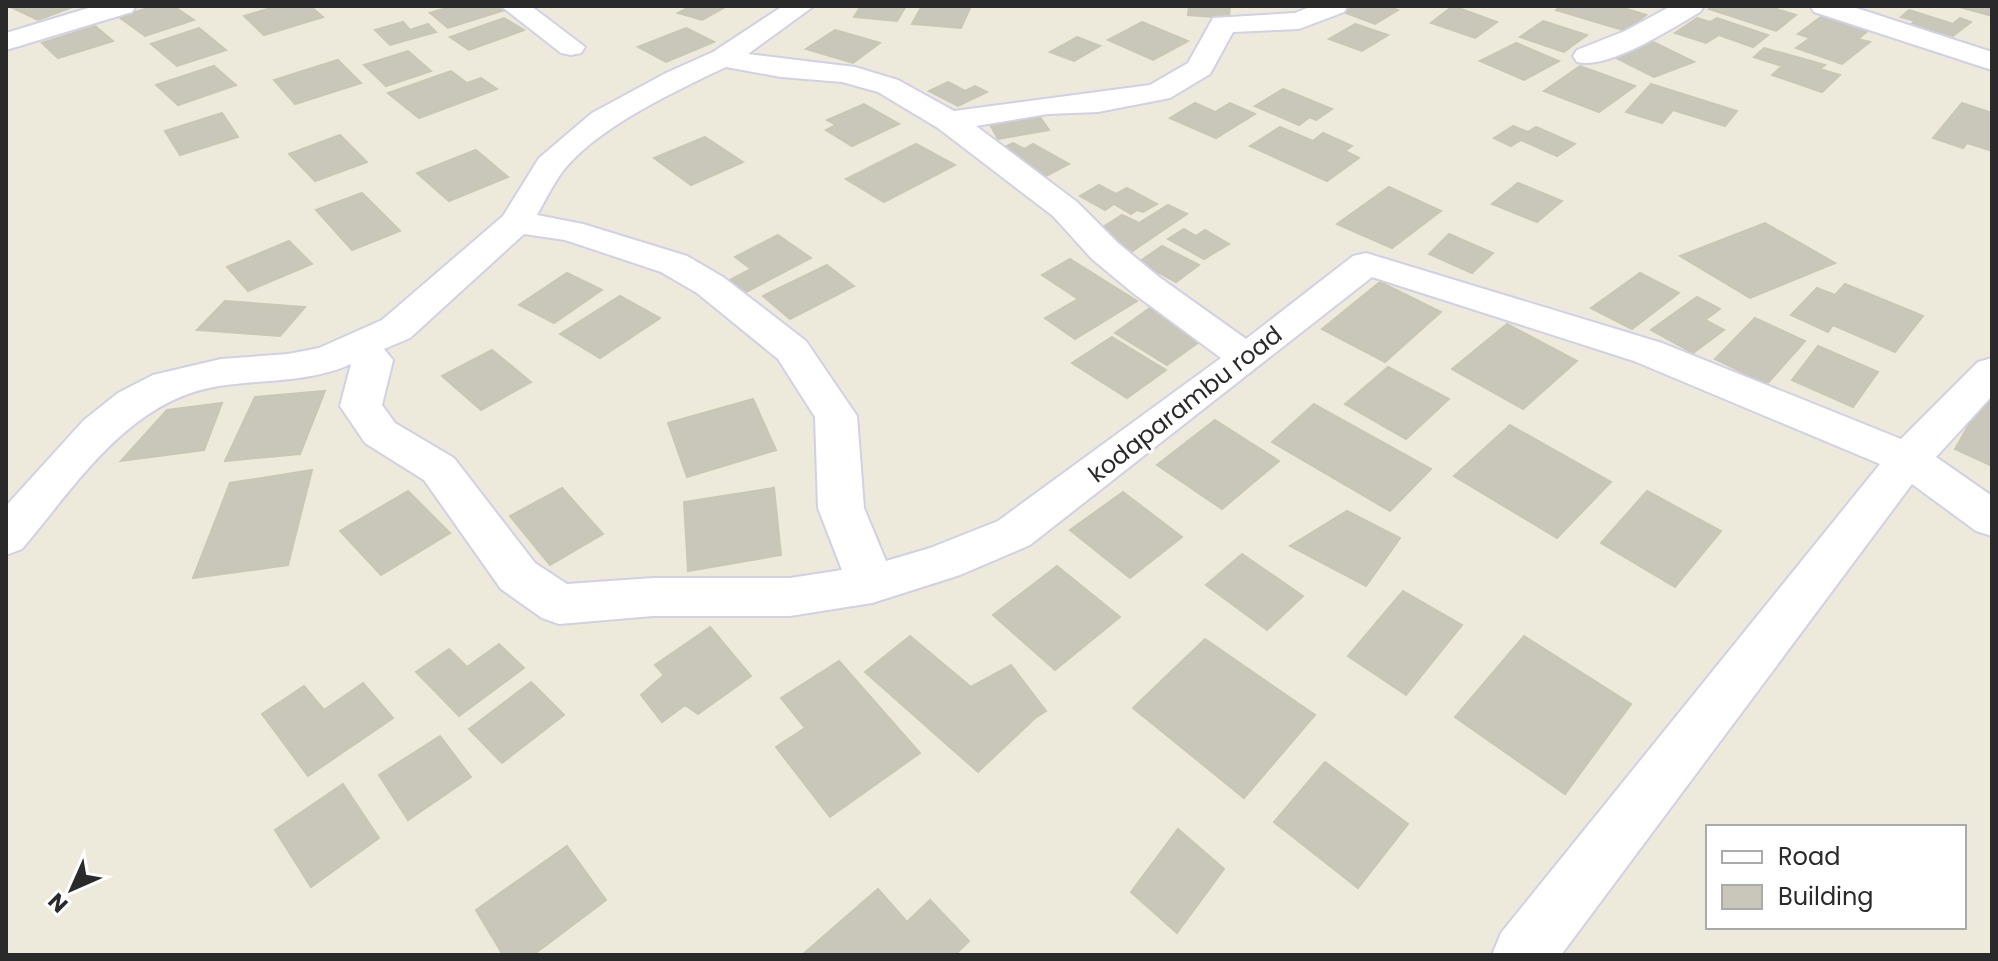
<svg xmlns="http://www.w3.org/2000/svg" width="1998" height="961" viewBox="0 0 1998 961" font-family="Poppins,sans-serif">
  <rect width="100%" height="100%" fill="#eeeadb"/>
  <path fill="#c9c7ba" stroke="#c9c7b4" stroke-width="2" d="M18,6H75L38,20L13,8Z
    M154,6H173L194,20L145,36L119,17Z
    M278,6H310L323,17L264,35L244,16Z
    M453,6H499L505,10L448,28L430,13Z
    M691,6H727L702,20L678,13Z
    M861,6H906L897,21L854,17Z
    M922,6H971L961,28L912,24Z
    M1189,6H1230L1229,18L1188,15Z
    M1350,6H1387L1398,10L1375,24L1341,11Z
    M1453,6L1497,22L1475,38L1431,23Z
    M1561,6H1617L1646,15L1626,31L1556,10Z
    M1713,6H1780L1776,9L1796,15L1776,31L1709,9Z
    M1956,6H1992V16Z
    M1909,10L1953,24L1960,18L1971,22L1953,36L1943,33L1937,38L1906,29L1915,21L1901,17Z
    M1822,16L1869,30L1858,39L1870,42L1842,64L1796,48L1810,38L1798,34Z
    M504,18L524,30L469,50L450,37Z
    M1697,18L1710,22L1717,18L1768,35L1753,47L1719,35L1706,43L1675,33Z
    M1543,21L1587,35L1564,52L1520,37Z
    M403,22L410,30L428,24L436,32L390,45L375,30Z
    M1142,22L1188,41L1153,60L1108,40Z
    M1355,24L1388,35L1362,51L1329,39Z
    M95,26L113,41L58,58L42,43Z
    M199,28L226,50L177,66L151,44Z
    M686,28L714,42L666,62L638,47Z
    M835,30L880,43L853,63L806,49Z
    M1077,37L1100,46L1074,61L1050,52Z
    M1651,41L1694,62L1654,77L1610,55Z
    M1516,43L1559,61L1524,80L1480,61Z
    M1764,48L1825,65L1820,69L1840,75L1822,92L1772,75L1782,66L1754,57Z
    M408,51L431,71L386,86L364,65Z
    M338,60L361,83L295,104L274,80Z
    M214,66L236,85L178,105L156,85Z
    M1580,66L1635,86L1599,112L1544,91Z
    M451,71L467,83L481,78L497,89L419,118L388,93Z
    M948,82L965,91L975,86L987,92L958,106L929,91Z
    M1651,84L1737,111L1725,126L1673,110L1662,123L1626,112Z
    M1283,89L1332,109L1316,120L1310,117L1299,125L1255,106Z
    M1195,103L1215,112L1230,103L1255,114L1216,138L1170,118Z
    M1962,103L1992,113V151L1967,143L1963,148L1933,138Z
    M864,104L899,124L852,146L826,130L836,125L827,120Z
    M222,113L238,137L180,155L165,131Z
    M1015,115L1019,120L1040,117L1049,130L998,139L987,119Z
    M1513,126L1528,132L1536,127L1575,144L1557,156L1521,140L1511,146L1494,138Z
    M1280,127L1313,141L1323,133L1352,146L1345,151L1359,158L1327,181L1250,146Z
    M340,135L367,162L315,181L289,154Z
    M705,137L743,162L691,185L654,158Z
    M1013,143L1024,149L1033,144L1069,164L1042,178L996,151Z
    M916,144L955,165L884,202L846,179Z
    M476,150L508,177L449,201L417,173Z
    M1518,183L1562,201L1537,222L1492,204Z
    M1099,185L1116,194L1127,188L1157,204L1143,212L1137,210L1131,214L1114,204L1105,210L1080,196Z
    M1389,187L1441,211L1392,248L1337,224Z
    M362,193L400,231L352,250L316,210Z
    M1168,205L1187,214L1131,252L1094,233L1122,215L1139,223Z
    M1765,223L1835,263L1750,298L1680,256Z
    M1184,229L1196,236L1205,230L1229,244L1204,259L1168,239Z
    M1449,234L1493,253L1472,273L1429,254Z
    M778,235L811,258L746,292L730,280L751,269L735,257Z
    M289,241L312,264L248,291L227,267Z
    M1162,246L1199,265L1176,282L1139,262Z
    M1070,259L1137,301L1075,339L1045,318L1078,299L1042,275Z
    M827,265L854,286L790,319L763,296Z
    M567,273L602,290L554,323L519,305Z
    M1640,273L1679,293L1632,329L1591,308Z
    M1380,282L1441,312L1385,362L1322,329Z
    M1845,284L1923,316L1895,352L1833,325L1828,332L1791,315L1817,288L1835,295Z
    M620,296L660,318L600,358L560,334Z
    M1697,297L1720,309L1705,320L1724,330L1693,353L1651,330Z
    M225,301L305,307L280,336L197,330Z
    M1150,308L1203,339L1167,365L1115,333Z
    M1755,318L1805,341L1767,384L1715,359Z
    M1507,324L1577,361L1523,409L1452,369Z
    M1112,337L1166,370L1127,398L1072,363Z
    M1818,346L1878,372L1853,407L1792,380Z
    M492,350L531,382L481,410L442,376Z
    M1388,367L1449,399L1406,439L1345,404Z
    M325,391L300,454L225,461L255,397Z
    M1984,398L1992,402V466L1955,449Z
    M753,399L776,450L687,477L668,423Z
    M222,403L204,450L121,461L167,410Z
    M1314,404L1431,469L1390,511L1272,442Z
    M1215,420L1279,461L1222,509L1157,465Z
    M1510,425L1611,482L1557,538L1454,476Z
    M312,470L288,565L193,578L230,483Z
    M562,488L603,534L550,565L510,516Z
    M774,488L781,555L688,571L684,502Z
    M408,491L450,533L381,575L340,531Z
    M1647,491L1721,531L1675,587L1601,543Z
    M1123,492L1182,537L1130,578L1070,530Z
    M1347,511L1400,538L1366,586L1290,546Z
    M1242,554L1303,596L1267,630L1206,585Z
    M1057,566L1120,617L1055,670L993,615Z
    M1403,591L1462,625L1406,695L1348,656Z
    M710,627L751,676L698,714L685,705L662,722L641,695L664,675L655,665Z
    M910,636L971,687L1011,665L1046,711L1035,718L978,772L865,672Z
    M1524,636L1631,704L1565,794L1455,717Z
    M1205,639L1315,715L1244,798L1133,708Z
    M499,644L524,668L459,716L416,672L449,649L467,667Z
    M839,661L920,753L830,817L776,747L805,728L781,698Z
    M531,682L564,715L502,763L469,729Z
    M363,683L393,718L308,776L262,714L304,686L324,710Z
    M440,736L471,777L408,820L379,775Z
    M1325,762L1408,824L1358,888L1274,822Z
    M343,784L379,838L311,887L275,830Z
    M1178,829L1224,869L1177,933L1131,892Z
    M567,846L606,900L533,955H503L476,910Z
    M878,889L907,922L930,900L969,941L955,955H802Z"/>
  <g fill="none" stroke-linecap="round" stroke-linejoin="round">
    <defs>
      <path id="minor" d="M95,6H136L132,12L6,50V33Z
        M501,6H531L585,47L581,53L571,55L561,53Z
        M783,6H814L748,54L855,67L898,80L954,111L1150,85L1188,63L1213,18L1295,13L1312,6H1348L1344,12L1299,29L1233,32L1210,74L1170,98L1098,112L1048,114L976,126L1077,202L1118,243L1159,277L1246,339L1353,256L1366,253L1662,343L1901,439L1978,362L1992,358V396L1936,457L1992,496V536L1976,531L1912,484L1561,955H1492L1501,933L1880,464L1634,361L1372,277L1030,545L960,575L872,603L790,616H653L559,624L542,618L501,589L424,480L365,443L340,406L351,364C309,383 263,379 219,386C129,400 77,484 22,549L6,555V506L84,420L118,393L153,375L221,359L288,354L319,348L382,320L503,216L539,158L592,113L666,73L713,52ZM726,67L781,77L842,82L878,92L938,128L1053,216L1092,259L1133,293L1221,358L998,521L930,548L886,561L864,508L857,416L806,341L723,277L687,256L583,224L537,215C545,201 553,184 563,171C596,128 677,90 726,67ZM524,234L565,240L661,272L697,293L778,359L815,417L818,508L842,570L790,578H653L567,584L535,563L454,458L395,423L382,405L393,360L384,349L410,338Z
        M1671,6H1704L1700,12C1672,28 1609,70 1577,62L1573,56L1577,50L1625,31Z
        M1810,6H1850L1992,52V70L1814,12Z"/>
    </defs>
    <use href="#minor" stroke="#d1d0e5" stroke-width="4"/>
    <use href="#minor" fill="#fff" fill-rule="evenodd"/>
  </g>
  <g text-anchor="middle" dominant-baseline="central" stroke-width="6" stroke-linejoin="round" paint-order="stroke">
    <g font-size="24" fill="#2a2a2a" stroke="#fff">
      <text transform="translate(1185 404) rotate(-38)">kodaparambu road</text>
    </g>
  </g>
  <rect width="1998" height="961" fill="none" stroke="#2a2a2a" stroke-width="16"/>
  <rect x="1706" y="825" width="260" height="104" fill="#ffffff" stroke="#aaaaaa" stroke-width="2"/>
  <rect x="1722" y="851" width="40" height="12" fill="#ffffff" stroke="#aaaaaa" stroke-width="2"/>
  <text x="1778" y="865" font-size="24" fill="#2a2a2a">Road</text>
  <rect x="1722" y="885" width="40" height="24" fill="#c9c7ba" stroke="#aaaaaa" stroke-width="2"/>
  <text x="1778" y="905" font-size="24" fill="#2a2a2a">Building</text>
  <g transform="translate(72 889) rotate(225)" stroke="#ffffff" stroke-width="6" paint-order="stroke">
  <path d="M0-6L14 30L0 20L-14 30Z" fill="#2a2a2a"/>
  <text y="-12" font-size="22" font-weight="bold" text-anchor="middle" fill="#2a2a2a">N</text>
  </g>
</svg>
